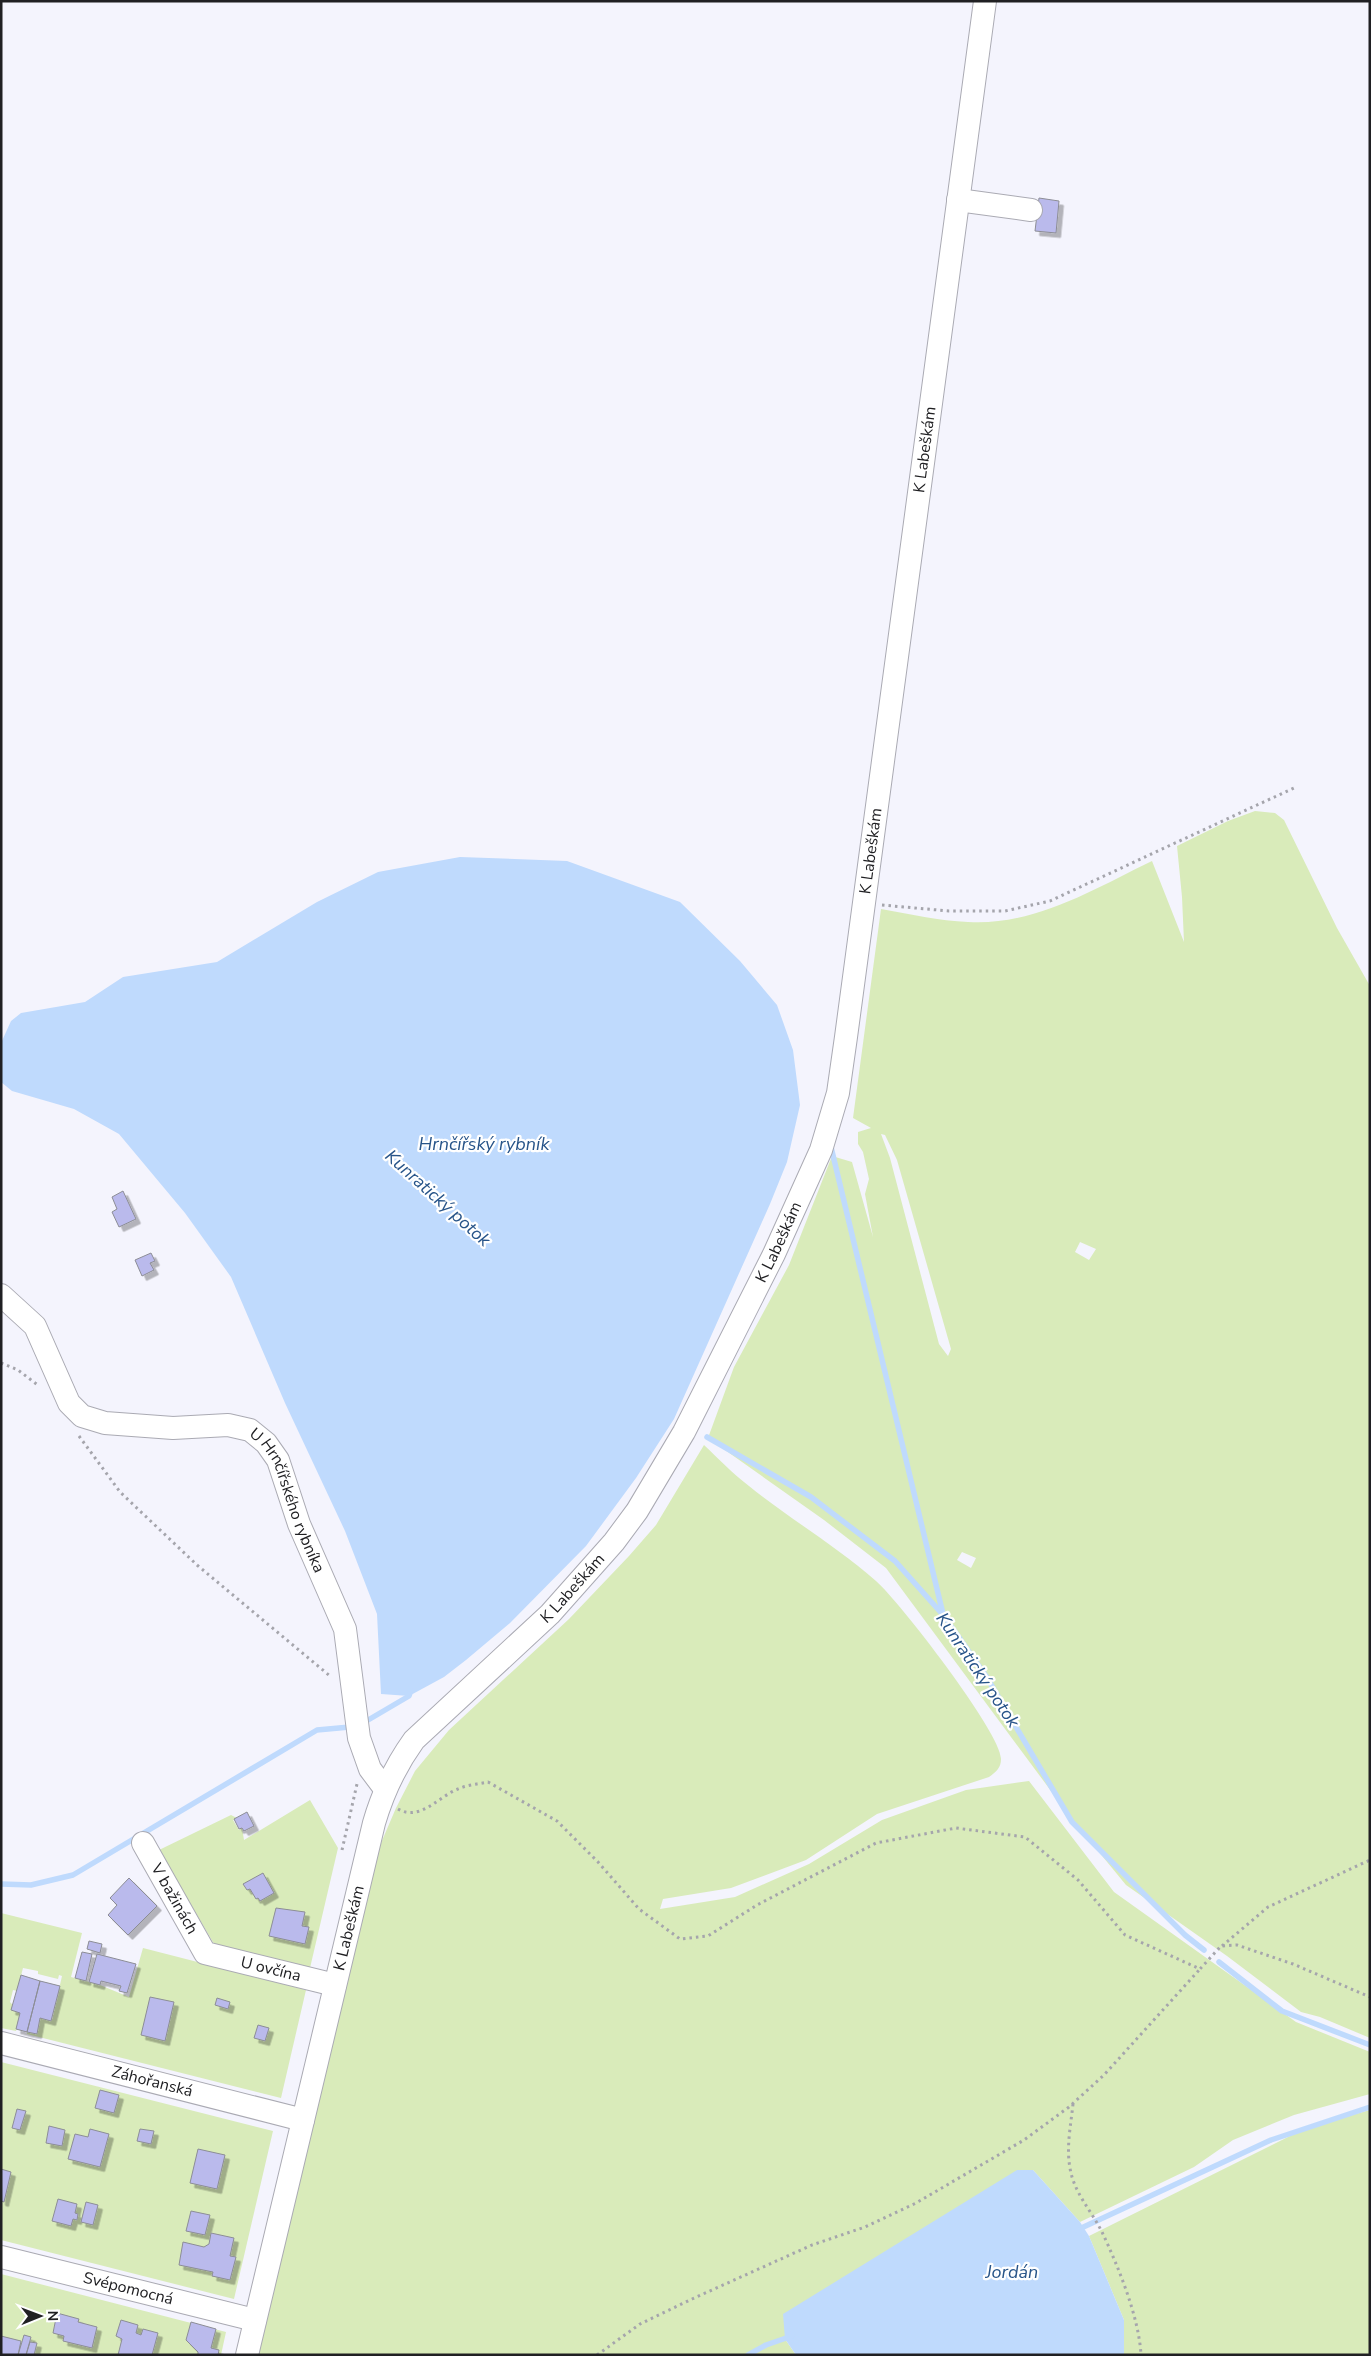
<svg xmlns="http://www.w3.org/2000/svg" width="1371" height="2356" viewBox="0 0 1371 2356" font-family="'Nunito Sans',sans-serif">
  <defs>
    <filter id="shadow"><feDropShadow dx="4.5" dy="4.5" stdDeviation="0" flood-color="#0004"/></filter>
  </defs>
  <rect width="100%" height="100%" fill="#f4f4fd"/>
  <path fill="#d9ebba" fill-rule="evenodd" d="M1255,811L1275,813L1284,820L1337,928L1370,986V2038L1320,2017L1301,2012L1227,1956L1126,1885L1071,1818L886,1568L824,1520L708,1438L734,1367L789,1265L832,1156L852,1162L873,1237L865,1194L869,1179L863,1152L858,1144V1132L871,1128L853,1118L881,909C910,914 939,921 968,922C1035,926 1094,889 1152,861L1184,942L1182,897L1177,846L1228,821ZM881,1134L885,1135L897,1160L951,1349L948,1356L939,1344L890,1158ZM1080,1242L1096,1249L1089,1260L1075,1252ZM962,1552L976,1558L971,1568L957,1560Z
    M704,1445C719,1459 733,1474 749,1486C790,1519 836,1546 876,1581C899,1601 1002,1734 1001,1759C1001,1768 996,1772 989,1777L877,1814L806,1860L731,1888L663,1899L660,1909L735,1897L809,1864L882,1820L966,1790L1029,1781L1114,1892L1296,2022L1370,2052V2094L1294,2115L1233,2140L1194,2167L1080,2222L1033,2170L785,2339L796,2355H257L375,1857L396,1808L415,1771L449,1730L569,1619L629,1556L656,1525Z
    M310,1800L338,1848L310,1968L214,1944L159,1850L231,1815L237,1818L233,1820L239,1830L242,1828L244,1840Z
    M1,1913L82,1933L71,1977L100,1985L129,1997L143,1948L306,1990L281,2098L27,2034V2032L37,2034L40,2018L52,2020L62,1976L59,1975L58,1979L38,1974V1971L23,1968L17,1991L13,1990L10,2002L20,2013L16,2031L1,2028Z
    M1,2062L273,2131L234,2299L1,2240Z
    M1370,2110V2355H1124V2320L1089,2236L1308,2127Z
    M1,2274L226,2332L221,2355H1Z"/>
  <path fill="#bfdafd" d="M460,857L567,861L680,902L740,961L777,1005L793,1050L800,1105L787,1162L770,1204L674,1419L636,1478L586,1546L510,1623L466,1660L444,1677L409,1696L381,1694L377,1614L345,1531L285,1403L231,1277L185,1213L119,1134L74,1109L12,1091L1,1082V1043L11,1021L21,1013L85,1002L123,977L217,962L317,902L378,872Z
    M1017,2170H1033L1080,2222L1089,2236L1124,2320V2355H796L785,2339L783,2314Z"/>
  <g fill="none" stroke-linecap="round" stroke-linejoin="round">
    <path stroke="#bfdafd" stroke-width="5.5" d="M831,1147L943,1614
      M707,1437L811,1497L895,1561L944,1616L986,1676L1072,1822L1185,1935L1204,1950
      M363,1723L409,1696L411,1690
      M1,1884L31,1885L73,1875L317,1730L350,1727
      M1219,1962L1282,2011L1370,2045
      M1077,2230L1271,2140L1370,2107
      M748,2355L766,2345L792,2336"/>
  </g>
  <path fill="#babaec" stroke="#8c8d95" filter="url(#shadow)" d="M1039,198L1059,201L1056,233L1035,231Z
    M123,1191L136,1219L119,1227L112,1212L117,1209L112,1197Z
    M151,1253L155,1261L150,1263L154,1270L142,1276L135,1260Z
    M247,1812L254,1826L244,1831L242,1828L239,1829L234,1819Z
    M263,1873L274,1893L260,1901L258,1898L256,1899L250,1889L247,1890L243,1884Z
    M129,1878L157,1906L128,1935L108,1915L117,1905L110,1898Z
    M276,1908L305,1912L302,1926L309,1927L305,1944L269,1936Z
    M89,1941L102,1944L100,1953L87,1949Z
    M82,1952L92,1954L86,1981L75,1978Z
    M97,1954L136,1964L127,1993L119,1991L121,1986L101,1981L100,1985L89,1982Z
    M21,1975L40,1981L27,2032L16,2029L20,2013L11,2010Z
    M40,1981L60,1986L51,2021L40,2018L37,2034L27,2032Z
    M150,1997L174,2002L165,2041L141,2035Z
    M217,1998L230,2002L228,2009L215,2005Z
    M258,2025L269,2028L265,2041L254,2038Z
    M100,2090L119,2095L114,2113L95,2108Z
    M17,2109L26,2111L20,2130L12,2128Z
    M49,2126L65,2130L62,2146L46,2143Z
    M90,2129L109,2134L100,2167L68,2159L75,2134L88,2137Z
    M140,2129L154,2131L151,2144L137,2141Z
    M198,2149L225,2155L217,2189L190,2183Z
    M1,2169L11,2172L4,2202L1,2201Z
    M58,2199L77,2204L75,2213L78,2214L77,2220L73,2219L71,2226L52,2221Z
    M86,2202L98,2205L93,2225L81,2222Z
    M191,2211L210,2215L205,2235L186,2231Z
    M211,2233L234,2238L230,2256L236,2257L230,2280L212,2276L213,2272L179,2265L183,2242L204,2247L209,2244Z
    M57,2313L79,2319L78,2322L97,2327L92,2348L63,2341L64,2336L53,2333Z
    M121,2320L138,2325L136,2333L141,2335L143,2329L158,2333L152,2355H118L122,2339L116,2336Z
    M191,2322L216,2329L211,2348L219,2350L218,2355H198V2352L186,2340Z
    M24,2335L31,2337L26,2355H18Z
    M1,2336L21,2341L18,2355H1Z
    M30,2342L37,2343L34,2355H26Z"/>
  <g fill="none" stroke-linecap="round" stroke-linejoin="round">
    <defs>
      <g id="minor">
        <path d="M958,200L1031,210"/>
        <path id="s1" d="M1,1295L35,1326L69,1403L82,1416L105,1423L173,1428L228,1425L250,1430L266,1443L278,1460L299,1524L345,1629L359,1738L370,1769L385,1789"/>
        <path id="s2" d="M143,1843L205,1953L335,1985"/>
        <path id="s3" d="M1,2043L303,2120"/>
        <path id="s4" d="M1,2257L255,2320"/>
        <path id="s5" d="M247,2355L374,1823C383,1792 396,1765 414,1740L550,1614L614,1542L637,1511L684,1432L774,1254L821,1150L838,1093L846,1037L985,1"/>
      </g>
    </defs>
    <use href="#minor" stroke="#aaaab3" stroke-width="24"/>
    <path stroke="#a5a5ac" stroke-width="3" stroke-dasharray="2.5 4" stroke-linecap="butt" d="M882,905L949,911H1005L1050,901L1296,787
      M1,1363L18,1370L39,1386
      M79,1436L120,1492L197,1565L330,1676
      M398,1809C420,1822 439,1796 458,1789C467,1785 478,1784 488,1782L557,1821L598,1862L639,1909L680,1939L708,1936L757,1905L876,1843L956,1828L1025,1837L1078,1880L1125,1935L1200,1969L1221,1946L1237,1945L1293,1964L1370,1997
      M342,1850L357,1784
      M1222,1946L1268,1907L1370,1860
      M1073,2104C1071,2124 1066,2147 1070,2168C1074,2193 1091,2210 1102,2232C1118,2266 1139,2317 1141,2355
      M597,2355L640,2324L692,2299L812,2245L865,2227L916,2203L1024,2140L1069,2107L1104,2075L1200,1969"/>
    <use href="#minor" stroke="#fff" stroke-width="22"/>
  </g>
  <g text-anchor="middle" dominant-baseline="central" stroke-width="4.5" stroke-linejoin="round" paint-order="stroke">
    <g font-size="16" fill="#202023" stroke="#fff">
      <text stroke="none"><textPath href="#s5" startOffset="2074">K Labeškám</textPath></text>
      <text stroke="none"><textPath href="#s5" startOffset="1669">K Labeškám</textPath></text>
      <text stroke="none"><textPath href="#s5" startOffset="1264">K Labeškám</textPath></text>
      <text stroke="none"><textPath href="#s1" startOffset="400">U Hrnčířského rybníka</textPath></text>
      <text stroke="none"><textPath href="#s5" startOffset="859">K Labeškám</textPath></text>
      <text stroke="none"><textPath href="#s2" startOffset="64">V bažinách</textPath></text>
      <text stroke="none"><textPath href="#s5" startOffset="439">K Labeškám</textPath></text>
      <text stroke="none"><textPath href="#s2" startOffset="194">U ovčína</textPath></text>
      <text stroke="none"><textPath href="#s3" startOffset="156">Záhořanská</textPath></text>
      <text stroke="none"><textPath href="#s4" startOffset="131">Svépomocná</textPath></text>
    </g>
    <g font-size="18" font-style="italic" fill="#275489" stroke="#fff">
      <text x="484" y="1144">Hrnčířský rybník</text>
      <text transform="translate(438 1198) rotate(42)">Kunratický potok</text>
      <text transform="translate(978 1670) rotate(56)">Kunratický potok</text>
      <text x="1012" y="2272">Jordán</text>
    </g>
  </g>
  <rect width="1371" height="2356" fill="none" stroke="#202023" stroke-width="5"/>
  <g transform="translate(40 2316) rotate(89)" stroke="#ffffff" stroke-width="4" paint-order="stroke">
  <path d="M0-4L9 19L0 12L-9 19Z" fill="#202023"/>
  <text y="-8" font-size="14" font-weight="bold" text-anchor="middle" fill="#202023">N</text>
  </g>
</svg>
